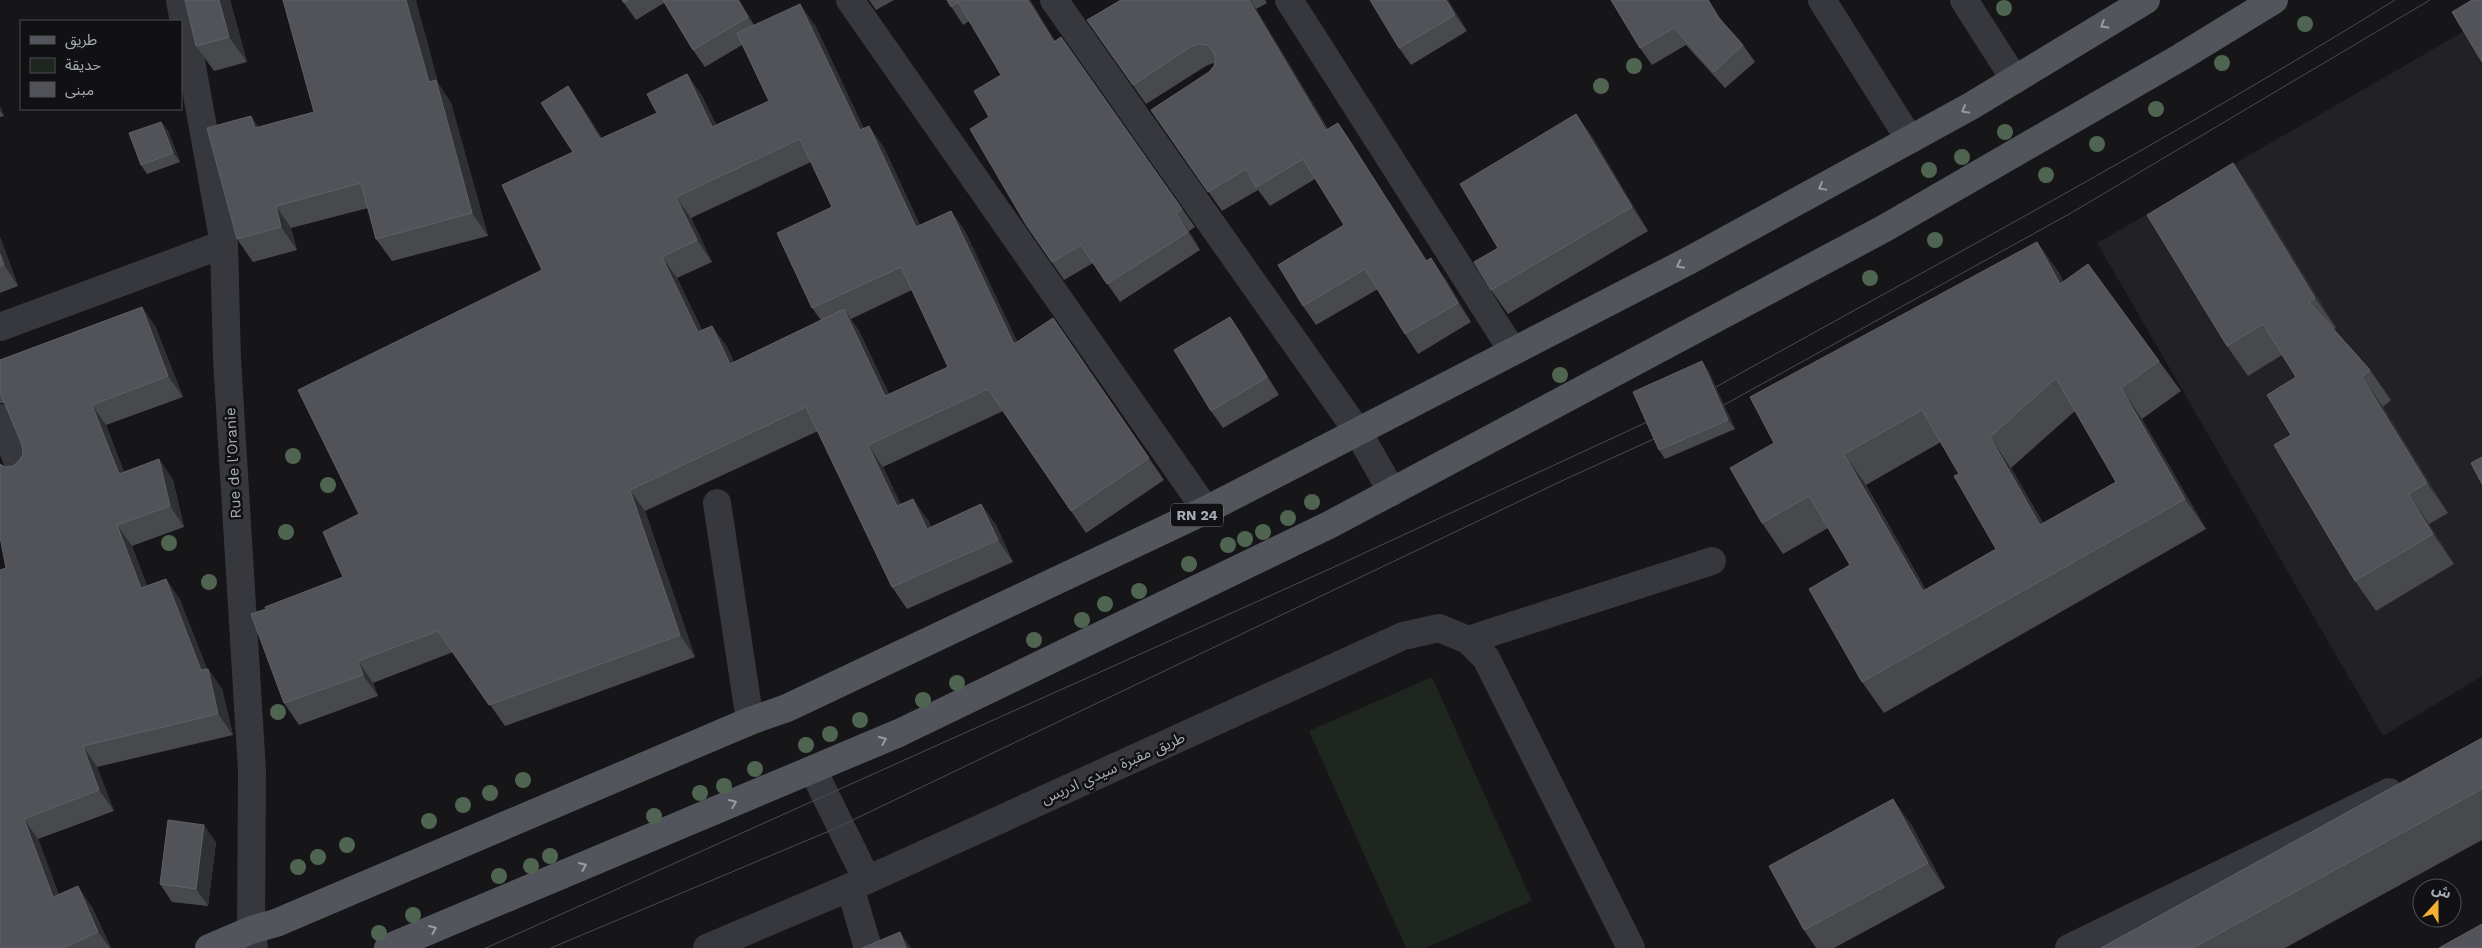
<svg xmlns="http://www.w3.org/2000/svg" width="2482" height="948" viewBox="0 0 2482 948" font-family="'Work Sans','Noto Sans Arabic',sans-serif">
  <rect width="100%" height="100%" fill="#161618"/>
  <path fill="#222225" d="M2482,21V676L2383,736L2097,243Z"/>
  <path fill="#1e261f" d="M1432,677L1532,901L1426,948H1406L1309,731Z"/>
  <g fill="none" stroke-linecap="round" stroke-linejoin="round">
    <path stroke="#37383d" stroke-width="28" d="M180,0L224,244L227,359L252,771L251,930L254,948
      M850,0L1206,510
      M1054,0L1358,432L1392,492
      M1289,0L1512,350
      M1822,0L1910,140
      M1964,0L2015,80
      M0,327L224,244
      M0,418L22,472
      M717,503L750,721
      M1468,640L1712,561
      M813,770L867,880
      M850,887L868,948
      M707,948L867,880L1403,636L1439,628L1468,640L1486,658L1631,948
      M2069,948L2389,792"/>
    <path stroke="#53555c" stroke-width="28" d="M209,948L251,930L276,923L750,721L787,708L1206,510L1690,260L1971,106L2146,0
      M388,948L899,733L1331,524L1885,228L2181,57L2274,0"/>
    <path stroke="#4a4c52" stroke-width="1" d="M1705,393C1935,265 2171,139 2395,0
      M1713,411L2071,213L2430,0
      M486,948L1334,567L1658,417
      M551,948L834,829L1568,478L1665,434"/>
  </g>
  <g fill="#506452">
    <circle cx="2004" cy="8" r="8"/>
    <circle cx="2305" cy="24" r="8"/>
    <circle cx="2222" cy="63" r="8"/>
    <circle cx="1634" cy="66" r="8"/>
    <circle cx="1601" cy="86" r="8"/>
    <circle cx="2156" cy="109" r="8"/>
    <circle cx="2005" cy="132" r="8"/>
    <circle cx="2097" cy="144" r="8"/>
    <circle cx="1962" cy="157" r="8"/>
    <circle cx="1929" cy="170" r="8"/>
    <circle cx="2046" cy="175" r="8"/>
    <circle cx="1935" cy="240" r="8"/>
    <circle cx="1870" cy="278" r="8"/>
    <circle cx="1560" cy="375" r="8"/>
    <circle cx="293" cy="456" r="8"/>
    <circle cx="328" cy="485" r="8"/>
    <circle cx="1312" cy="502" r="8"/>
    <circle cx="1288" cy="518" r="8"/>
    <circle cx="286" cy="532" r="8"/>
    <circle cx="1263" cy="532" r="8"/>
    <circle cx="1245" cy="539" r="8"/>
    <circle cx="169" cy="543" r="8"/>
    <circle cx="1228" cy="545" r="8"/>
    <circle cx="1189" cy="564" r="8"/>
    <circle cx="209" cy="582" r="8"/>
    <circle cx="1139" cy="591" r="8"/>
    <circle cx="1105" cy="604" r="8"/>
    <circle cx="1082" cy="620" r="8"/>
    <circle cx="1034" cy="640" r="8"/>
    <circle cx="957" cy="683" r="8"/>
    <circle cx="923" cy="700" r="8"/>
    <circle cx="278" cy="712" r="8"/>
    <circle cx="860" cy="720" r="8"/>
    <circle cx="830" cy="734" r="8"/>
    <circle cx="806" cy="745" r="8"/>
    <circle cx="755" cy="769" r="8"/>
    <circle cx="523" cy="780" r="8"/>
    <circle cx="724" cy="786" r="8"/>
    <circle cx="490" cy="793" r="8"/>
    <circle cx="700" cy="793" r="8"/>
    <circle cx="463" cy="805" r="8"/>
    <circle cx="654" cy="816" r="8"/>
    <circle cx="429" cy="821" r="8"/>
    <circle cx="347" cy="845" r="8"/>
    <circle cx="550" cy="856" r="8"/>
    <circle cx="318" cy="857" r="8"/>
    <circle cx="531" cy="866" r="8"/>
    <circle cx="298" cy="867" r="8"/>
    <circle cx="499" cy="876" r="8"/>
    <circle cx="413" cy="915" r="8"/>
    <circle cx="379" cy="933" r="8"/>
  </g>
  <path fill="#47494d" fill-rule="evenodd" d="M185,0H230L247,62L214,71L196,46Z
    M622,0H739L754,25H815L864,129L869,126L884,148L920,225L951,211L966,233L1017,342L1053,318L1164,480L1086,533L1003,411L883,467L901,505L928,520L931,527L981,504L996,525L1013,562L907,609L892,587L818,431L645,511L695,657L505,726L453,652L373,683L378,696L299,725L284,703L343,577L359,514L542,270L573,152L568,86L583,108L602,138L657,113L687,74L702,96L716,125L769,101L742,45L705,67L693,50L664,3L636,20ZM811,162L832,207L812,308L821,320L734,362L727,347L712,326L702,330L677,278L712,262L691,218ZM912,290L948,367L889,394L859,331L851,319Z
    M869,0H894L876,10Z
    M947,0H1030L1055,41L1061,37L1195,227L1189,231L1200,250L1120,302L1093,263L1064,280L1025,223L989,117L1001,75L969,21L963,25Z
    M1121,0H1265L1267,3L1256,9L1328,129L1338,123L1351,142L1427,261L1445,278L1471,322L1418,354L1405,334L1378,289L1316,325L1303,306L1344,225L1315,179L1270,206L1258,190L1222,211L1151,110L1209,72L1214,66L1215,64L1213,63L1206,66L1146,104L1087,20Z
    M1448,0L1467,31L1411,65L1399,48Z
    M1611,0L1723,22L1743,45L1755,62L1725,88L1686,45L1652,65L1640,48Z
    M439,85L451,103L488,236L392,261L376,239L368,208L291,228L297,250L253,262L237,239L259,127L314,112Z
    M0,106L4,116L0,117Z
    M1576,114L1593,138L1648,231L1508,314L1491,290L1498,248Z
    M161,122L168,131L180,162L147,174L141,165Z
    M2233,163L2254,193L2336,328L2334,329L2370,370L2391,400L2383,407L2448,513L2429,524L2454,564L2376,611L2355,581L2291,435L2296,377L2282,355L2248,376L2227,346Z
    M0,237L18,286L0,293Z
    M2037,242L2059,273L2063,282L2159,361L2181,391L2142,419L2206,529L1884,713L1862,682L1850,565L1828,528L1783,554L1762,523L1774,443ZM2075,411L2116,482L2043,523L2011,468ZM1941,442L1959,474L1996,549L1926,590L1866,485Z
    M142,307L156,328L183,397L106,425L124,472L159,459L173,480L184,527L132,546L147,586L166,579L180,600L207,669H208L222,689L233,735L97,767L114,811L38,839L59,895L92,907L111,948H0L6,568L2,465L5,467L13,466L19,461L23,454L22,445L5,404L3,403H0V360Z
    M1230,317L1242,334L1279,395L1223,428L1211,411Z
    M1708,370L1735,429L1665,459L1659,450Z
    M2482,738V840L2285,948H2101Z
    M1911,824L1945,888L1834,948H1816L1804,930Z
    M216,842L208,906L172,902L160,884Z"/>
  <path fill="#2f3033" d="M219,0H230L247,62L229,37Z
    M406,0H416L439,85L451,103L488,236L472,213L429,82Z
    M738,0H739L760,34L748,17Z
    M1028,0H1030L1066,60L1054,42Z
    M1249,0H1250L1256,9L1340,150L1326,130Z
    M1446,0H1448L1467,31L1455,15Z
    M1708,0H1709L1730,33L1718,17Z
    M800,4L815,25L875,152L860,130Z
    M687,74L702,96L728,148L712,127Z
    M568,86L583,108L615,160L600,139Z
    M0,106L4,116L0,111Z
    M1576,114L1593,138L1648,231L1632,207Z
    M251,116L267,138L255,128Z
    M161,122L168,131L180,162L173,153Z
    M1338,123L1351,142L1440,281L1426,261Z
    M869,126L884,148L931,249L916,227Z
    M2233,163L2254,193L2336,328L2315,298Z
    M676,197L691,218L712,262L697,240Z
    M276,206L291,228L297,250L281,227Z
    M951,211L966,233L1029,366L1014,344Z
    M1176,213L1189,231L1200,250L1188,232Z
    M0,237L18,286L4,265L0,254Z
    M2037,242L2059,273L2082,315L2060,284Z
    M662,257L677,278L713,354L698,332Z
    M1431,258L1445,278L1471,322L1458,303Z
    M142,307L156,328L183,397L168,376Z
    M844,309L859,331L900,418L885,396Z
    M1230,317L1242,334L1279,395L1267,377Z
    M712,326L727,347L745,385L730,364Z
    M1702,361L1708,370L1735,429L1728,420Z
    M2362,377L2383,407L2448,513L2427,483Z
    M2121,388L2142,419L2206,529L2185,499Z
    M92,405L106,425L133,495L119,474Z
    M1990,437L2011,468L2061,555L2040,525Z
    M868,445L883,467L912,528L897,506Z
    M1844,454L1866,485L1944,622L1923,591Z
    M159,459L173,480L184,527L170,506Z
    M630,490L645,511L695,657L680,635Z
    M2408,494L2429,524L2454,564L2433,534Z
    M913,499L928,520L942,550L927,529Z
    M981,504L996,525L1013,562L998,540Z
    M117,525L132,546L156,609L141,588Z
    M166,579L180,600L209,674L208,669L222,689L233,735L218,714Z
    M358,661L373,683L378,696L363,675Z
    M83,746L97,767L114,811L99,790Z
    M1893,799L1911,824L1945,888L1928,863Z
    M24,819L38,839L68,918L53,897Z
    M204,825L216,842L208,906L196,889Z
    M78,886L92,907L111,948H110L98,932Z
    M900,932L911,948H906Z"/>
  <path fill="#525359" stroke="#5f6168" fill-rule="evenodd" d="M185,0H219L229,37L196,46Z
    M283,0H406L429,82L436,80L472,213L376,239L361,183L276,206L281,227L237,239L207,128L251,116L255,128L314,112Z
    M622,0H628L624,3Z
    M663,0H738L748,17L693,50Z
    M947,0H1028L1054,42L1061,37L1182,209L1176,213L1188,232L1107,284L1081,245L1052,262L1025,223L970,129L989,117L974,91L1001,75L958,2L951,7Z
    M1121,0H1249L1326,130L1338,123L1426,261L1431,258L1458,303L1405,334L1365,269L1303,306L1278,265L1344,225L1303,159L1256,187L1246,169L1208,192L1151,110L1209,72L1214,66L1216,59L1213,51L1207,45L1199,44L1192,46L1133,85L1087,20Z
    M1370,0H1446L1455,15L1399,48Z
    M1611,0H1708L1718,17L1743,45L1714,72L1674,28L1640,48Z
    M2472,0H2482V62L2452,12Z
    M800,4L860,130L869,126L916,227L951,211L1014,344L1053,318L1149,458L1071,511L988,389L868,445L897,506L913,499L927,529L981,504L998,540L892,587L806,407L630,490L680,635L489,705L438,631L358,661L363,675L284,703L251,614L266,609L265,607L343,577L323,532L359,514L298,390L542,270L502,185L573,152L541,103L568,86L600,139L657,113L647,94L687,74L712,127L769,101L737,33ZM800,139L832,207L777,233L812,308L901,267L948,367L885,396L844,309L730,364L712,326L698,332L662,257L697,240L676,197Z
    M1576,114L1632,207L1491,290L1474,262L1498,248L1460,184Z
    M161,122L173,153L141,165L129,133Z
    M2233,163L2315,298L2309,302L2370,370L2362,377L2427,483L2408,494L2433,534L2355,581L2274,445L2291,435L2267,395L2296,377L2263,324L2227,346L2147,215Z
    M2037,242L2060,284L2088,264L2159,361L2121,388L2185,499L1862,682L1809,589L1850,565L1809,496L1762,523L1730,468L1774,443L1750,397ZM2056,378L2116,482L2040,525L1990,437ZM1922,410L1959,474L1954,476L1996,549L1923,591L1844,454Z
    M0,254L4,265L0,266Z
    M142,307L168,376L92,405L119,474L159,459L170,506L117,525L141,588L166,579L201,670L208,669L218,714L83,746L99,790L24,819L53,897L78,886L98,932L63,948H0V570L6,568L0,537V464L5,467L13,466L19,461L23,454L22,445L0,392V360Z
    M1230,317L1267,377L1211,411L1174,350Z
    M1702,361L1728,420L1659,450L1633,392Z
    M2482,457V484L2471,463Z
    M2482,738V789L2193,948H2101Z
    M1893,799L1928,863L1804,930L1769,866Z
    M168,820L204,825L196,889L160,884Z
    M2482,924V948H2439Z
    M900,932L906,948H862Z"/>
  <defs><path id="oneway-chevron" d="M-2-3.5L2.5 0L-2 3.5" fill="none" stroke-width="1.6" stroke-linecap="round" stroke-linejoin="round" transform="scale(1.25)"/></defs>
  <g stroke="#979ba6">
    <use href="#oneway-chevron" transform="translate(2104 25) rotate(149)"/>
    <use href="#oneway-chevron" transform="translate(1965 110) rotate(151)"/>
    <use href="#oneway-chevron" transform="translate(1822 187) rotate(151)"/>
    <use href="#oneway-chevron" transform="translate(1680 265) rotate(153)"/>
    <use href="#oneway-chevron" transform="translate(883 740) rotate(-23)"/>
    <use href="#oneway-chevron" transform="translate(733 803) rotate(-23)"/>
    <use href="#oneway-chevron" transform="translate(583 866) rotate(-23)"/>
    <use href="#oneway-chevron" transform="translate(433 929) rotate(-23)"/>
  </g>
  <g text-anchor="middle" dominant-baseline="central" stroke-width="5" stroke-linejoin="round" paint-order="stroke">
    <rect fill="#111113" stroke="#7b7e86" stroke-width="1" x="1171" y="503.5" width="52" height="23" rx="4"/>
    <g font-size="14" font-weight="bold" fill="#a8adb8">
      <text x="1197" y="515">RN 24</text>
    </g>
    <g font-size="15" fill="#a8adb8" stroke="#111113">
      <text transform="translate(233 463) rotate(-93)">Rue de l'Oranie</text>
      <text transform="translate(1113 768) rotate(-24)">طريق مقبرة سيدي ادريس</text>
    </g>
  </g>
  <rect x="20" y="20" width="162" height="90" fill="#111113" stroke="#4d4f55"/>
  <rect x="30" y="36" width="25" height="8" fill="#53555c" stroke="#4d4f55"/>
  <text x="65" y="45" font-size="15" fill="#a8adb8">طريق</text>
  <rect x="30" y="58" width="25" height="15" fill="#1e261f" stroke="#4d4f55"/>
  <text x="65" y="70" font-size="15" fill="#a8adb8">حديقة</text>
  <rect x="30" y="82" width="25" height="15" fill="#525359" stroke="#4d4f55"/>
  <text x="65" y="95" font-size="15" fill="#a8adb8">مبنى</text>
  <g transform="translate(2437 903) rotate(21)"><circle r="24" fill="#111113" stroke="#4d4f55"/>
  <path d="M0-4L9 19L0 12L-9 19Z" fill="#f2b134"/>
  <text y="-8" font-size="14" font-weight="bold" text-anchor="middle" fill="#a8adb8">ش</text>
  </g>
</svg>
